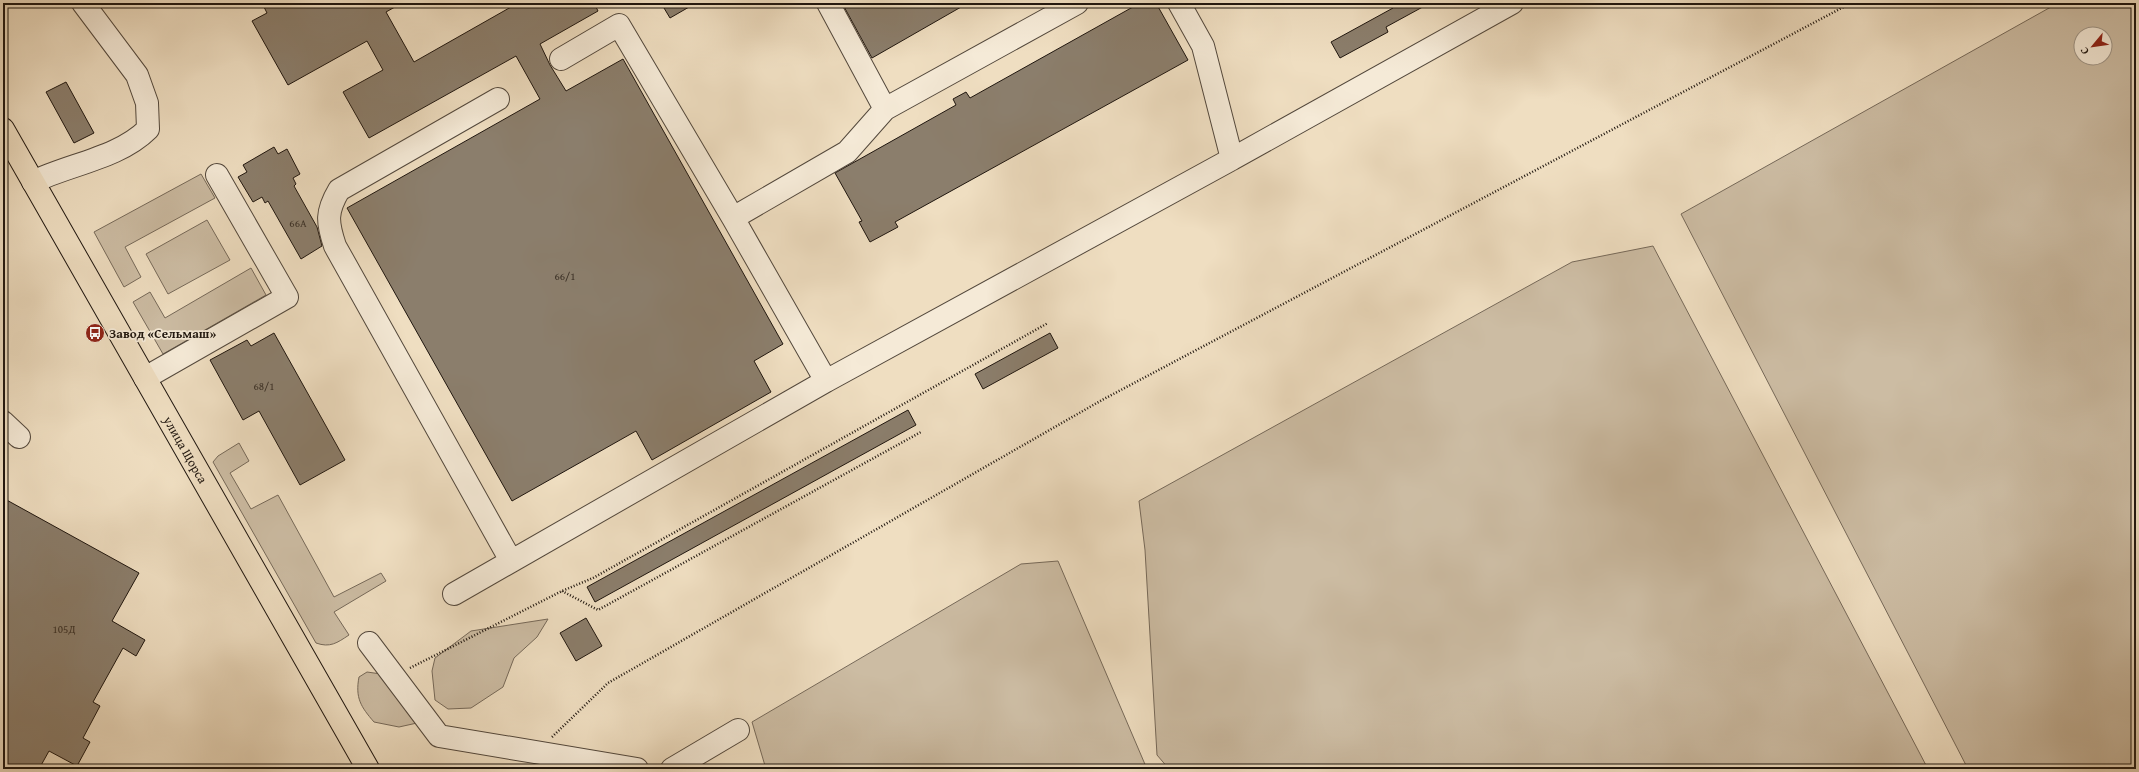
<svg xmlns="http://www.w3.org/2000/svg" width="2139" height="772" viewBox="0 0 2139 772" font-family="'Gentium Book Plus',serif">
  <rect width="100%" height="100%" fill="#efdec1"/>
  <filter id="stains"><feTurbulence type="fractalNoise" baseFrequency=".005" numOctaves="4"/><feColorMatrix values="0 0 0 0 .2 0 0 0 0 .09 0 0 0 0 .02 0 0 0 .5 -.17"/></filter>
  <radialGradient id="worn" r=".72"><stop offset=".6" stop-color="#630" stop-opacity="0"/><stop offset="1" stop-color="#630" stop-opacity=".3"/></radialGradient>
  <path fill="#ccbca3" stroke="#766959" fill-rule="evenodd" d="M2058,3H2136V769H1968L1681,214ZM2081,34H2105V58H2081Z
    M201,174L215,198L125,247L141,277L124,287L94,232Z
    M207,220L230,260L168,294L146,254Z
    M1653,246L1928,769H1169L1157,755L1145,550L1139,501L1572,262Z
    M251,268L266,295L163,354L133,302L150,292L165,318Z
    M239,443L249,461L230,473L251,509L278,495L334,597L381,573L386,581L334,612L349,635C337,643 330,648 316,643L213,462L218,456Z
    M1058,561L1147,769H766L752,722L1021,564Z
    M548,619L537,637L514,658L503,687L471,708L448,709L435,700L432,671L435,658L471,631Z
    M367,672L381,674L426,721L399,727L374,722C361,707 355,698 359,677Z"/>
  <path fill="#8b7e6c" stroke="#1f160f" d="M262,3H402L386,12L414,62L518,3H594L598,11L540,44L550,65L566,91L623,59L783,344L754,361L771,392L652,460L636,431L512,501L347,208L540,99L516,56L369,138L343,92L383,70L367,41L288,85L252,21L267,13Z
    M661,3H696L670,18Z
    M842,3H968L872,58Z
    M1140,3H1156L1188,60L895,222L898,227L870,242L859,222L862,221L835,173L956,105L953,99L966,92L970,98Z
    M1390,3H1430L1386,27L1388,32L1340,58L1331,42L1393,8Z
    M66,82L94,133L74,143L46,92Z
    M274,147L278,154L287,149L300,174L293,178L296,184L294,186L317,227L322,246L301,259L268,201L265,203L262,197L253,202L238,177L247,172L243,165Z
    M274,333L345,460L300,485L259,411L243,420L210,360L247,340L251,346Z
    M1050,333L1058,348L983,389L975,374Z
    M908,410L916,425L595,602L587,587Z
    M3,498L139,573L112,621L145,640L136,656L123,648L93,702L100,706L83,738L90,742L77,766L49,751L39,769H3Z
    M586,618L602,646L576,661L560,633Z"/>
  <g fill="none" stroke-linecap="round" stroke-linejoin="round">
    <defs>
      <path id="minor" d="M1179,3L1203,46L1232,159L1512,3
        M498,99L339,190C326,212 327,222 335,246L511,561
        M885,109L1077,3
        M33,182C70,164 119,158 148,129L147,103L137,75L83,3
        M733,218L847,152L885,109L828,3
        M145,378L287,297L217,175
        M826,381L1232,159
        M3,422L19,437
        M454,594L826,381L733,218L619,25L561,59
        M369,643L439,736L637,769
        M672,769L738,730"/>
      <g id="major">
        <path id="s1" d="M3,129L368,769"/>
      </g>
    </defs>
    <use href="#minor" stroke="#53483c" stroke-width="24"/>
    <use href="#major" stroke="#1f160f" stroke-width="24"/>
    <path stroke="#1f160f" stroke-width="2.5" stroke-dasharray="1 2" stroke-linecap="butt" d="M562,591L598,610L921,432
      M410,668L562,591L593,578L1048,323
      M552,737L608,683L1102,400L1851,3"/>
    <use href="#minor" stroke="#f5ead7" stroke-width="22"/>
    <use href="#major" stroke="#efdec1" stroke-width="22"/>
  </g>
  <defs>
    <symbol id="bus-disc" viewBox="-11 -11 22 22"><circle r="9.5" fill="#8f2418" stroke="#f5ead7"/><path d="M-5-6H5V4H4V6H2V4H-2V6H-4V4H-5ZM-3.5-4V0h7V-4ZM-3.5 1.2v1.5H-2V1.2ZM2 1.2v1.5H3.5V1.2Z" fill="#fff"/></symbol>
  </defs>
  <g fill-rule="evenodd">
    <use href="#bus-disc" x="84" y="322" width="22" height="22"/>
  </g>
  <g text-anchor="middle" dominant-baseline="central" stroke-width="3.5" stroke-linejoin="round" paint-order="stroke">
    <g font-size="11" fill="#3a3026">
      <text x="298" y="223">66А</text>
      <text x="565" y="276">66/1</text>
      <text x="264" y="386">68/1</text>
      <text x="64" y="629">105Д</text>
    </g>
    <g font-size="13" font-weight="bold" fill="#1f160f" stroke="#f5ead7" text-anchor="start">
      <text x="109" y="333">Завод «Сельмаш»</text>
    </g>
    <g font-size="13" fill="#1f160f" stroke="#f5ead7">
      <text stroke="none"><textPath href="#s1" startOffset="369">улица Щорса</textPath></text>
    </g>
  </g>
  <rect width="2139" height="772" fill="none" stroke="#efdec1" stroke-width="16"/>
  <rect x="4" y="4" width="2131" height="764" fill="none" stroke="#1f160f" stroke-width="2"/>
  <rect x="8" y="8" width="2123" height="756" fill="none" stroke="#1f160f"/>
  <g transform="translate(2093 46) rotate(241)"><circle r="19" fill="#f5ead7" stroke="#9f9587"/>
  <path d="M0-3L7 15L0 10L-7 15Z" fill="#8f2418"/>
  <text y="-6" font-size="11" font-weight="bold" text-anchor="middle" fill="#1f160f">С</text>
  </g>
  <rect width="100%" height="100%" filter="url(#stains)"/>
  <rect width="100%" height="100%" fill="url(#worn)"/>
</svg>
